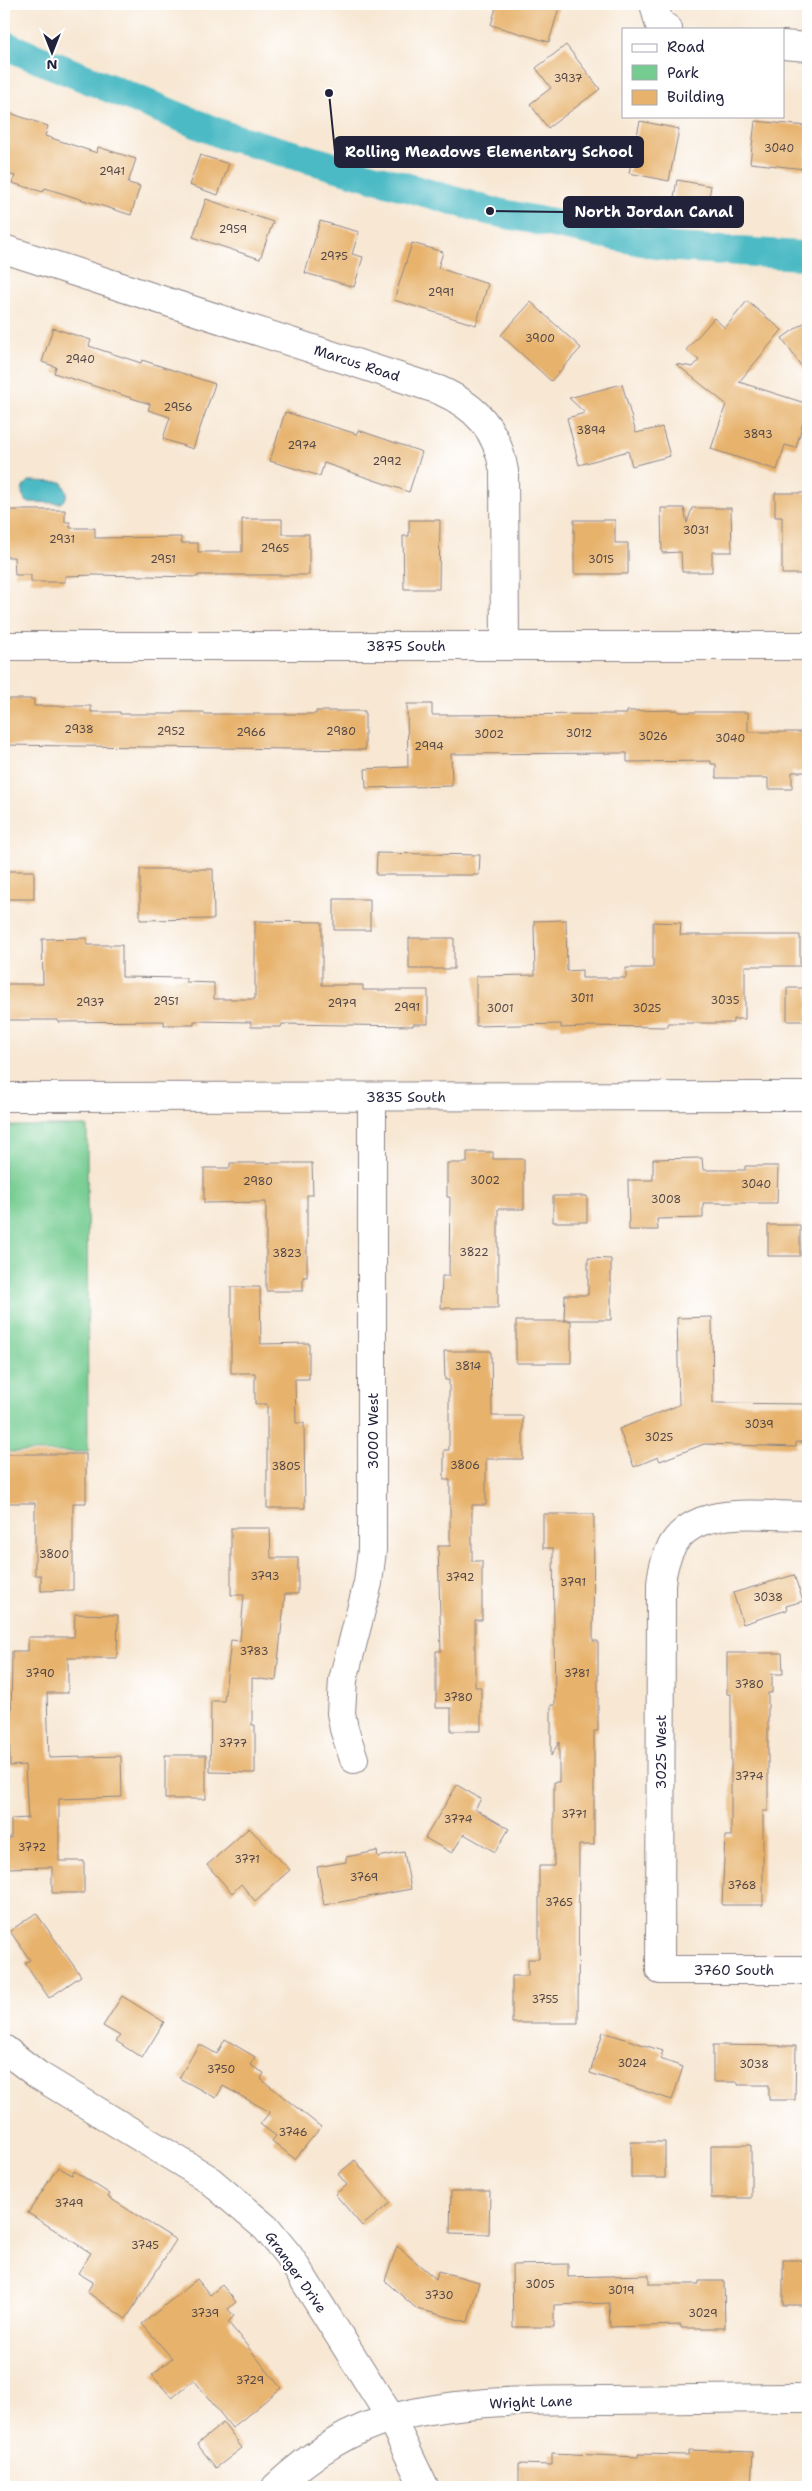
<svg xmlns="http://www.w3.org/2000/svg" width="812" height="2491" viewBox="0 0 812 2491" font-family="'Shantell Sans',sans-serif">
  <rect width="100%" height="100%" fill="#fff"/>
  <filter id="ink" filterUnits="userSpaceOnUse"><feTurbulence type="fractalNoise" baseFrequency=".02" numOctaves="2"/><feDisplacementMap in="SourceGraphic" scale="10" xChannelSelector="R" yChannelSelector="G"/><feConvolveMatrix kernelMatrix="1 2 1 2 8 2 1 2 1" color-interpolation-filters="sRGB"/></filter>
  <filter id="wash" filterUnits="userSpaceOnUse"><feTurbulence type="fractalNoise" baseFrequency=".0096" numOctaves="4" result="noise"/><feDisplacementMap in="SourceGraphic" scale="20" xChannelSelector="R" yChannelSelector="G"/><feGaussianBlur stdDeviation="1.12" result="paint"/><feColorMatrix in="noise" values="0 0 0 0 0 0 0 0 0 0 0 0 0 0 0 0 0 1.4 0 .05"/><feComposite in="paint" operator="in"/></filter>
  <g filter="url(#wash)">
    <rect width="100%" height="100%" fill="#f7e7d3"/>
    <path fill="#75cc91" stroke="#4c7766" d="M4,1126H87L88,1452H4Z"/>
    <path fill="#4cbac4" stroke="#376e80" d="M29,481L62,482L67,493L65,500L60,503L27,502L22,494L23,487Z"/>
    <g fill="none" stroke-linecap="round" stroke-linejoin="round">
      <path stroke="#4cbac4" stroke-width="29" d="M4,45L224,135L490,211L669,247L808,256"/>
    </g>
    <g id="blocks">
      <path fill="#e7b26c" d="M497,4H560L549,42L491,25Z
        M566,45L600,89L548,128L530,104L551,88L536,68Z
        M4,111L48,126L45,136L97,153L98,147L136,159L128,183L140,186L131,215L45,188L43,192L12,183L15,176L4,173Z
        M640,121L679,129L669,181L629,173Z
        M755,121L808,126L805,169L750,163Z
        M200,155L229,164L218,195L189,185Z
        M677,180L711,186L705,222L671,215Z
        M206,199L273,222L260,259L193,237Z
        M320,221L359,232L352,254L363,257L354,287L305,273Z
        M412,243L443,252L438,268L488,284L476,325L394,300Z
        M747,301L782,330L739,382L808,404L796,448L785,445L777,470L711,449L726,404L676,364L693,367L699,360L686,350L714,318L725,328Z
        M531,302L581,348L551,381L501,335Z
        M808,320V376L782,338Z
        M53,328L91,340L89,346L141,363L142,360L215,384L193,449L163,439L170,417L148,410L150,404L54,373L56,367L42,362Z
        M622,384L636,433L662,427L670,456L632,466L628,451L579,465L567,418L585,413L569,398Z
        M285,412L357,434L358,430L422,452L409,492L324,463L320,476L270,461Z
        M775,493H808V574H782V517H775Z
        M661,508H684L687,523L692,508H731L732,552H712V572H682L681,552L662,553Z
        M4,510H65V522H70V528H95V538L181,537V543H198V552H242V519H282V534H309V575H198V577L95,575L65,576V582H31V575H15L14,557H4Z
        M409,520H440L439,589H404L403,536H409Z
        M574,520H615V543H628V574H574Z
        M4,699H34V706H91V712H120V714H175V712H204V714H316V711H365V750L4,745Z
        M407,704H432V715L627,714V711L678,710V712H748V732H808V772H792V789H768V778H716V764H711V761L627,762V753L451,754L452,786L366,788L365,769L408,767Z
        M377,853L480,855L479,875H376Z
        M140,869H213L214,919L140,920Z
        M4,871H34V899H4Z
        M334,899H370V930H334Z
        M566,920L567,971L582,970V978H626V968H653V922L681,923L680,935H800V966H745V1019H733V1023H668V1027L586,1026V1027L561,1028V1024L476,1026V976L535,975L534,921Z
        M255,921L322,922V985H363V990H428V1024H413V1026L282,1024L281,1027H251V1022L194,1021V1025H164V1021L58,1022V1020H4V984H43L42,939L87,938V945H122V977L186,978V982L214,983V999H255Z
        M409,938H454V969H409Z
        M787,988H808V1021H787Z
        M467,1152H493V1159H524V1209H498V1308H441L442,1276H449L450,1197H447V1163H467Z
        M702,1158L703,1170H745V1166H778L777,1203H703V1218L657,1219L658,1230H629L628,1180H653V1159Z
        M230,1163H312L313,1195H307V1277H303V1291H266V1202L204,1203V1168H230Z
        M553,1196H587V1222H553Z
        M768,1225H800V1256H768Z
        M588,1258L611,1259V1320H564L565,1295H588Z
        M231,1287H260L261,1344L309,1343V1379H295L296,1423H304L305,1508H267V1404H255V1373H231Z
        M712,1317L713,1403L808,1404V1442H796V1447L704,1444L660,1461L658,1457L634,1467L619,1429L679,1405L677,1318Z
        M516,1321H571V1363H516Z
        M444,1351H491L492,1416H523V1459H486V1505H472V1561H482V1620H475V1687H481V1731H451V1708H436V1651H441L438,1546H450V1480H444V1450H449V1380H445Z
        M4,1454H86V1503H73V1590L41,1591V1575H35V1503H4Z
        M543,1514H594L593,1641H598V1731H594V1845H579L578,2023H512V1976H528V1959H539V1866H554V1782H559V1742L551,1756V1705H555L553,1548H543Z
        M231,1528H270L271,1558H298V1594H285L276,1681L252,1678V1725H255V1773L210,1772L211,1701H224L231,1640L240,1641L244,1595H231Z
        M794,1575L803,1601L786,1606L787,1610L743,1624L733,1593Z
        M75,1614L118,1615L117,1658H68V1693H47L49,1758L121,1756L122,1797L59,1799V1861H84V1893H52V1867L6,1868L5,1838H11V1819L28,1818L25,1765L10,1766L9,1725L11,1724L12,1651H28V1637H74Z
        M727,1653H782L783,1674H772V1693H768V1811H763V1905H722L725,1836H731V1694H727Z
        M165,1755H206V1799H165Z
        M457,1785L481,1799L475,1809L509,1829L495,1852L464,1834L452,1853L425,1838Z
        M249,1828L290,1870L255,1901L241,1884L232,1893L207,1865Z
        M377,1851L378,1857L404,1852L411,1889L324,1905L317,1867L346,1862V1857Z
        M36,1913L81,1976L49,1998L25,1963L30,1960L10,1931Z
        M122,1996L164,2022L142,2058L116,2041L120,2036L103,2026Z
        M603,2032L663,2051L660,2059L683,2067L672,2100L590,2073Z
        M225,2039L255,2057L250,2065L264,2073L261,2079L321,2127L295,2159L272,2141L276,2136L260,2124L270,2112L223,2086L216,2098L179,2078L199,2044L217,2054Z
        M713,2045L796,2046L795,2100H769V2085H738V2082H713Z
        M631,2142H665V2178H631Z
        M711,2145H751V2198H711Z
        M355,2160L390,2203L362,2226L335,2194L347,2185L338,2174Z
        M58,2167L72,2175L74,2171L110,2194L108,2197L176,2240L126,2319L87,2292L93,2282L78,2273L91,2253L28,2213Z
        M451,2191H490L489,2234L450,2233Z
        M397,2246L436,2279L438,2271L479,2282L468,2322L417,2309L385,2281Z
        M783,2260H808V2305H783Z
        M568,2264V2277L649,2275V2284H699V2281H724L725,2328H681V2325L610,2327L609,2303L554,2305V2327H513L512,2265Z
        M197,2279L210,2295L222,2285L236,2302L228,2309L234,2316L228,2322L281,2388L232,2428L194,2380L172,2398L152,2375L172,2358L142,2324Z
        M223,2423L242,2448L216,2468L197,2444Z
        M688,2450L753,2452L751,2487H519V2464L552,2465V2453L638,2457V2454L688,2455Z"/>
    </g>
  </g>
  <g filter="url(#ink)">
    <use href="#blocks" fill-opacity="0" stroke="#8c8487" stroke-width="1"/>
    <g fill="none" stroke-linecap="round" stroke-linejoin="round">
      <defs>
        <path id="minor" d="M654,4L659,23L668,29
          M783,45L808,47
          M4,249L439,390C477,407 497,429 504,471L505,646
          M4,646H808
          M4,1097L808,1096
          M808,1516C744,1516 669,1498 661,1584L660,1970H808
          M354,1759L344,1729L341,1713L343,1680L368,1583L372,1550V1097
          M4,2049L38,2075L207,2178L266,2228L289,2256L391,2418L424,2487
          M276,2487C309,2456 347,2430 392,2418C461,2400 536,2400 607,2400C674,2399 741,2398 808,2398"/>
      </defs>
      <use href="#minor" stroke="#8c8487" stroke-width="30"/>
      <use href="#minor" stroke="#fff" stroke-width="28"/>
    </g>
  </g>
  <g text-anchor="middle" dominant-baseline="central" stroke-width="4.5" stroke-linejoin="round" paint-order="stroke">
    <g font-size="11" fill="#534647">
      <text x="568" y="78">3937</text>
      <text x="779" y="148">3040</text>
      <text x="112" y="171">2941</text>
      <text x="233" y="229">2959</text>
      <text x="334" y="256">2975</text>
      <text x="441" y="292">2991</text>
      <text x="540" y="338">3900</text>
      <text x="80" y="359">2940</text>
      <text x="178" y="407">2956</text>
      <text x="591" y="430">3894</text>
      <text x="758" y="434">3893</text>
      <text x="302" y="445">2974</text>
      <text x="387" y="461">2992</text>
      <text x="696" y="530">3031</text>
      <text x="62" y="539">2931</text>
      <text x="275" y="548">2965</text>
      <text x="163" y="559">2951</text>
      <text x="601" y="559">3015</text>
      <text x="79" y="729">2938</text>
      <text x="171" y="731">2952</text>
      <text x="341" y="731">2980</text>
      <text x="251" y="732">2966</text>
      <text x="579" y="733">3012</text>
      <text x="489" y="734">3002</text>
      <text x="653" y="736">3026</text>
      <text x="730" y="738">3040</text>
      <text x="429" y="746">2994</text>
      <text x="582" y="998">3011</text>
      <text x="725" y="1000">3035</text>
      <text x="166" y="1001">2951</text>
      <text x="90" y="1002">2937</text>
      <text x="342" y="1003">2979</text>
      <text x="407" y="1007">2991</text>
      <text x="500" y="1008">3001</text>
      <text x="647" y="1008">3025</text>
      <text x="485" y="1180">3002</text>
      <text x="258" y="1181">2980</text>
      <text x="756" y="1184">3040</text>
      <text x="666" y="1199">3008</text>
      <text x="474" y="1252">3822</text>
      <text x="287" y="1253">3823</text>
      <text x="468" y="1366">3814</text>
      <text x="759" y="1424">3039</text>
      <text x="659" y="1437">3025</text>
      <text x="465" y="1465">3806</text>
      <text x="286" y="1466">3805</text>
      <text x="54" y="1554">3800</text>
      <text x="265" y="1576">3793</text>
      <text x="460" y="1577">3792</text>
      <text x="573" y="1582">3791</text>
      <text x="768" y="1597">3038</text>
      <text x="254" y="1651">3783</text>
      <text x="40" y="1673">3790</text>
      <text x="577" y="1673">3781</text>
      <text x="749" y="1684">3780</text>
      <text x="458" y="1697">3780</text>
      <text x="233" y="1743">3777</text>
      <text x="749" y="1776">3774</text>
      <text x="574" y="1814">3771</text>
      <text x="458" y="1819">3774</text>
      <text x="32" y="1847">3772</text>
      <text x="247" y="1859">3771</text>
      <text x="364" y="1877">3769</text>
      <text x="742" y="1885">3768</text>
      <text x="559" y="1902">3765</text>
      <text x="545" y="1999">3755</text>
      <text x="632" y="2063">3024</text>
      <text x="754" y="2064">3038</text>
      <text x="221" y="2069">3750</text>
      <text x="293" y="2132">3746</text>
      <text x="69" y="2203">3749</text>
      <text x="145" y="2245">3745</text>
      <text x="540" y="2284">3005</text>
      <text x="621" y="2290">3019</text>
      <text x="439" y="2295">3730</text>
      <text x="205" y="2313">3739</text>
      <text x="703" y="2313">3029</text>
      <text x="250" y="2380">3729</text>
    </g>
    <g font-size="14" fill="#22223b" stroke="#fff">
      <text transform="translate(357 363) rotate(18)">Marcus Road</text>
      <text x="406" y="646">3875 South</text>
      <text x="406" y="1097">3835 South</text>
      <text transform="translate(373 1431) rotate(-90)">3000 West</text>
      <text transform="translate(661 1752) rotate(-90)">3025 West</text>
      <text x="734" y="1970">3760 South</text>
      <text transform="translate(296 2272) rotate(55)">Granger Drive</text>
      <text transform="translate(531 2402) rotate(-2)">Wright Lane</text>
    </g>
  </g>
  <path fill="none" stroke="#22223b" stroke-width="2" d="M329 93L335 152M490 211L564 212"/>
  <g fill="#22223b" stroke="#fff" stroke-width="2">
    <circle cx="329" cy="93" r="5"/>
    <circle cx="490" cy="211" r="5"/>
  </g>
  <g fill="#22223b" stroke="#22223b" stroke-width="2">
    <rect x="335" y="137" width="308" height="30" rx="5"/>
    <rect x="564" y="197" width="179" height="30" rx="5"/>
  </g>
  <g font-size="15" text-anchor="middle" font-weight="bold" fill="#fff">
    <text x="489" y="157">Rolling Meadows Elementary School</text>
    <text x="654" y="217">North Jordan Canal</text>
  </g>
  <rect width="812" height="2491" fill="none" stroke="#fff" stroke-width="20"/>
  <rect x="622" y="28" width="162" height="90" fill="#ffffff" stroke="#a7a7b1"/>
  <rect x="632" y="44" width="25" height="8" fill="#ffffff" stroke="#a7a7b1"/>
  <text x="667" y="52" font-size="15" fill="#22223b">Road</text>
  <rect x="632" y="65" width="25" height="15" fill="#75cc91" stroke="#a7a7b1"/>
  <text x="667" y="78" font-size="15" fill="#22223b">Park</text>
  <rect x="632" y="90" width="25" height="15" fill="#e7b26c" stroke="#a7a7b1"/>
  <text x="667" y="102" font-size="15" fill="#22223b">Building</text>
  <g transform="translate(52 52) rotate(180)" stroke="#ffffff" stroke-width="4" paint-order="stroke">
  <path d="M0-4L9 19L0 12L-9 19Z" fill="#22223b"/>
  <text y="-8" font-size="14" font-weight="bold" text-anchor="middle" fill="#22223b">N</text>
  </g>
</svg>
